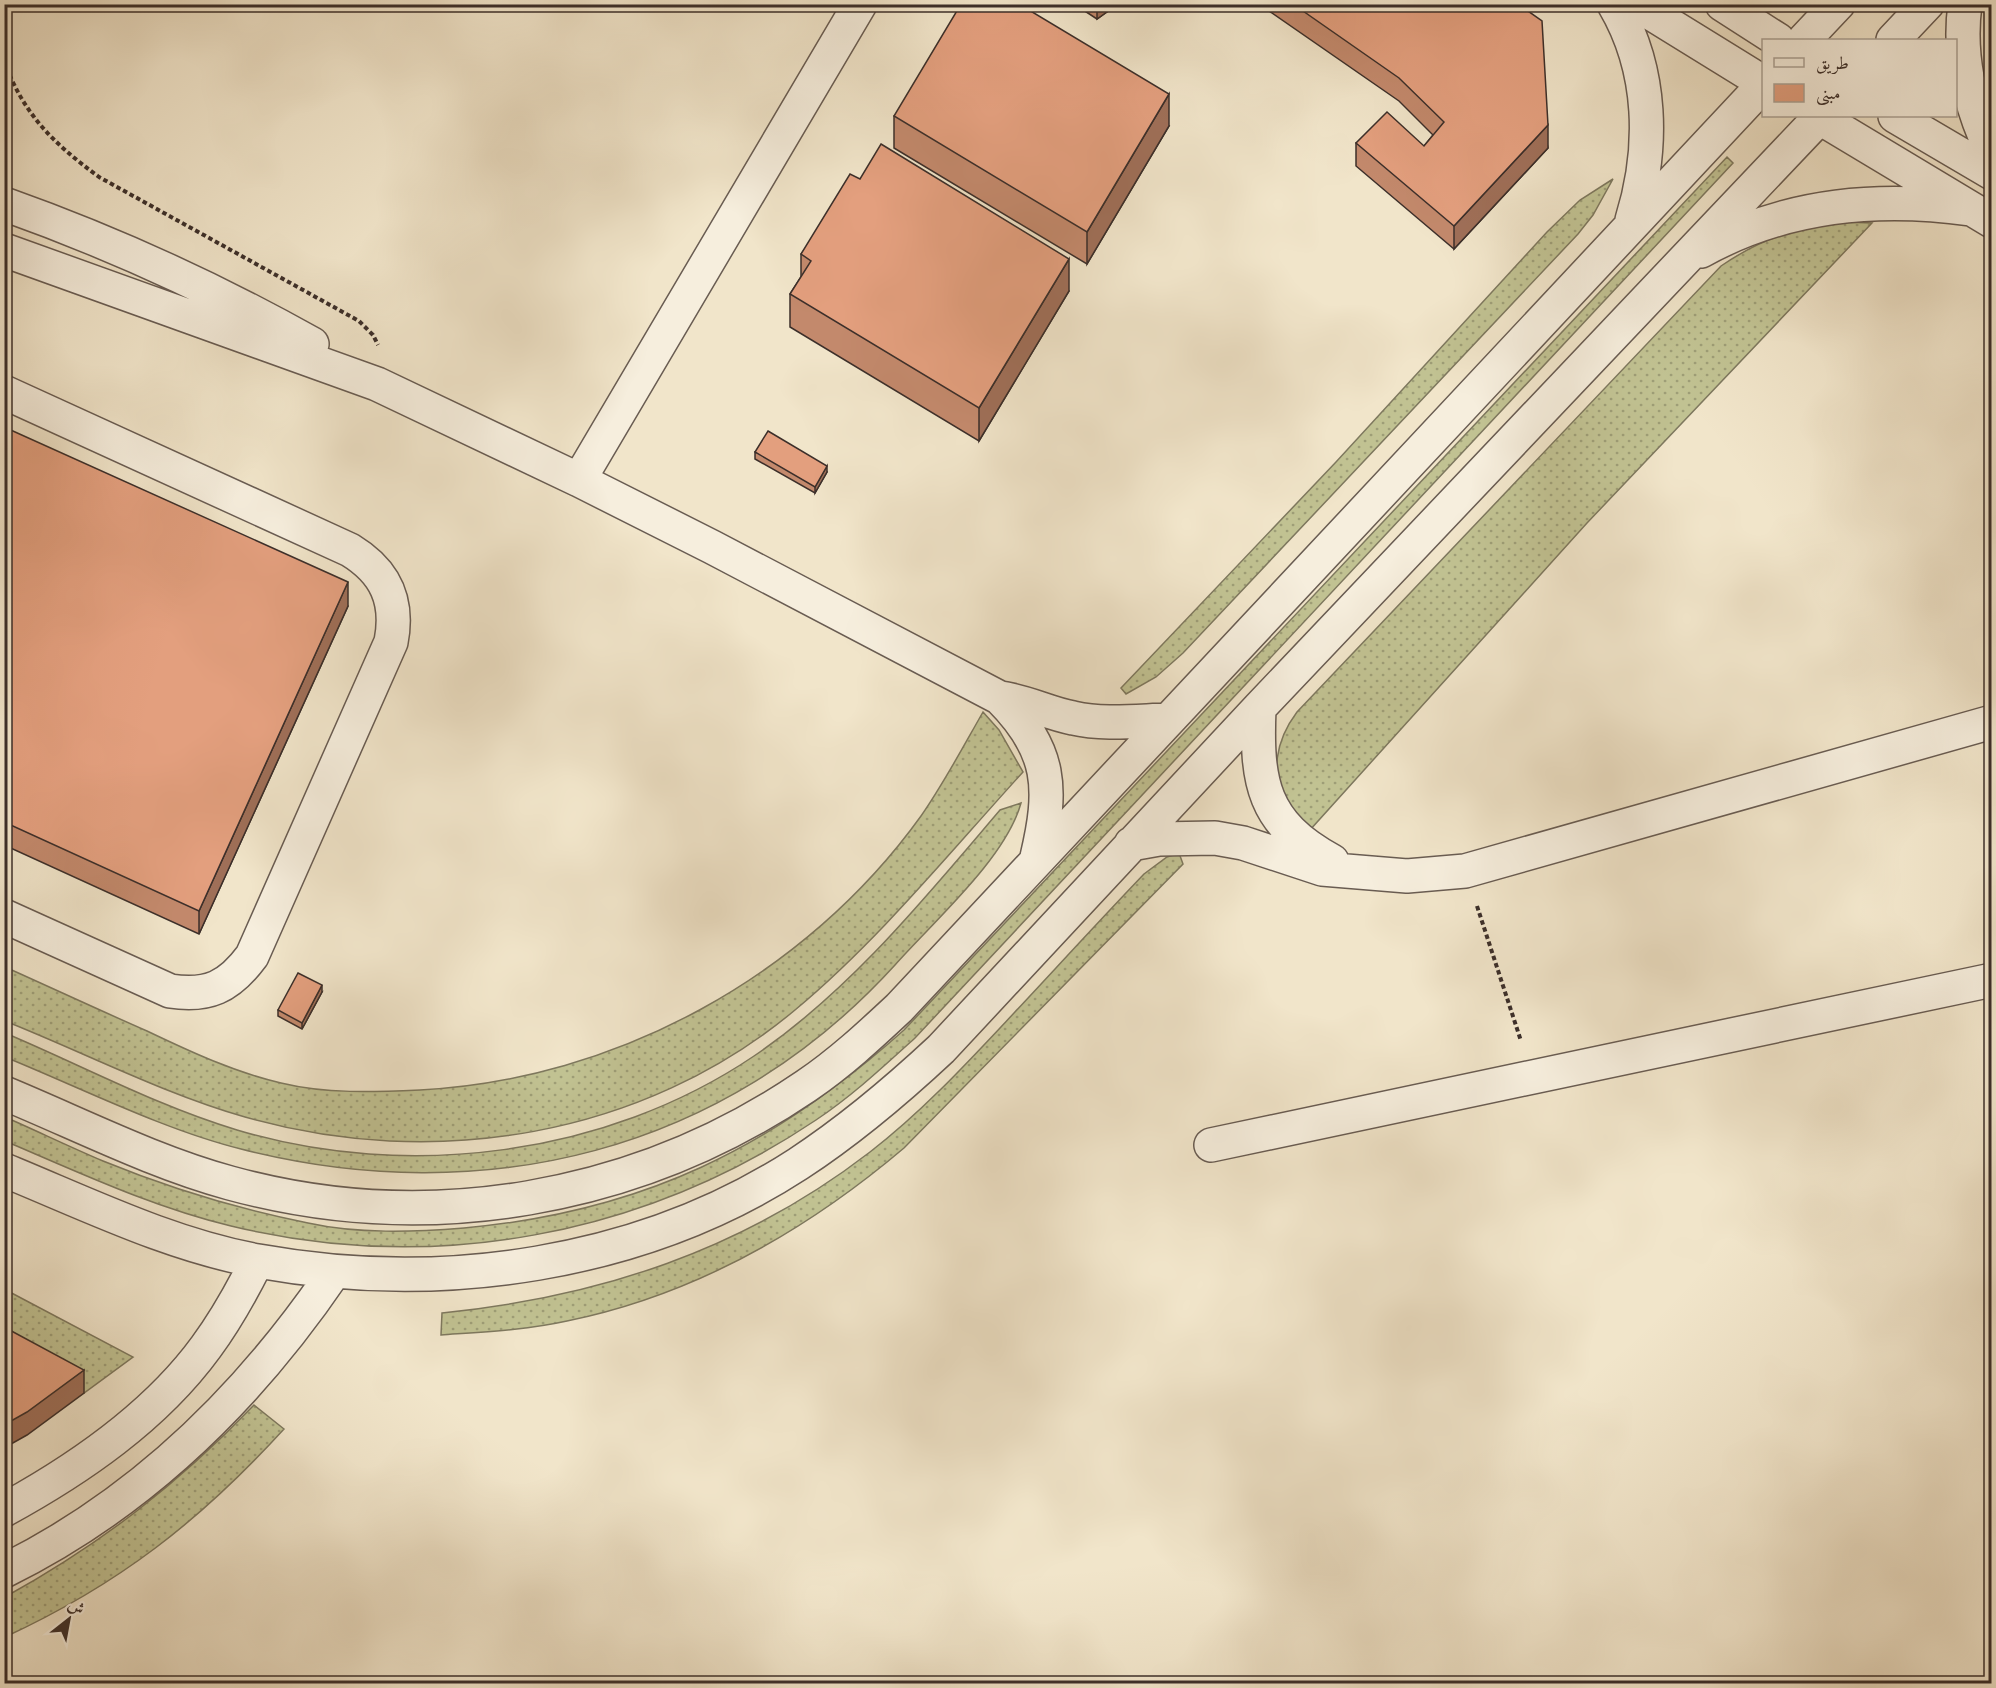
<svg xmlns="http://www.w3.org/2000/svg" width="1996" height="1688" viewBox="0 0 1996 1688" font-family="'Gentium Book Plus',Amiri,serif">
  <defs>
    <pattern id="grass-dots" width="8" height="8" patternUnits="userSpaceOnUse" patternTransform="scale(1.5)"><rect width="8" height="8" fill="#c1c292"/><path d="M2 2h.1M6 6h.1" fill="none" stroke="#9e9e77" stroke-width="1.8" stroke-linecap="round"/></pattern>
  </defs>
  <rect width="100%" height="100%" fill="#f1e5ca"/>
  <filter id="stains"><feTurbulence type="fractalNoise" baseFrequency=".00333" numOctaves="4"/><feColorMatrix values="0 0 0 0 .2 0 0 0 0 .09 0 0 0 0 .02 0 0 0 .5 -.17"/></filter>
  <radialGradient id="worn" r=".72"><stop offset=".6" stop-color="#630" stop-opacity="0"/><stop offset="1" stop-color="#630" stop-opacity=".3"/></radialGradient>
  <path fill="url(#grass-dots)" stroke="#7e785e" stroke-width="1.5" d="M1727,157L1733,163L915,1038C883,1067 852,1096 816,1120C643,1236 434,1275 231,1226C152,1207 78,1172 5,1141V1117C37,1131 70,1147 103,1161C169,1188 238,1209 308,1223C358,1234 413,1232 464,1228C642,1212 772,1148 904,1030Z
    M1613,179L1593,215L1578,234L1183,653L1156,677L1126,694L1121,688L1336,462L1547,232L1580,200Z
    M1845,222L1872,223L1587,523L1309,831C1302,823 1292,815 1287,806C1269,774 1276,740 1297,712L1721,266C1765,236 1793,230 1845,222Z
    M983,712L999,730L1023,772C950,852 879,940 795,1010C643,1137 434,1171 245,1117C164,1094 83,1052 5,1021V967C52,988 99,1010 147,1031C191,1052 234,1072 281,1083C326,1094 374,1092 420,1090C616,1080 806,976 921,816C944,783 963,747 983,712Z
    M1021,803C1006,858 934,921 895,965C725,1152 484,1211 241,1149C164,1130 79,1087 5,1057V1033C81,1065 157,1106 237,1130C407,1181 606,1156 754,1056C850,991 925,898 1000,810Z
    M1179,853L1183,864L904,1148C806,1231 695,1295 567,1321C526,1330 483,1332 441,1335L442,1313C600,1297 743,1250 870,1152C923,1111 968,1062 1014,1013C1057,967 1100,920 1144,874L1167,857Z
    M4,1289L133,1357L84,1393L5,1349Z
    M254,1405L284,1429C200,1521 118,1585 5,1637V1597C101,1544 178,1484 254,1405Z"/>
  <g fill="none" stroke-linecap="round" stroke-linejoin="round">
    <defs>
      <path id="minor" d="M1614,4C1653,70 1654,149 1632,220
        M1636,4L1764,83
        M1722,4L1778,40
        M1965,4C1958,55 1970,106 1992,152
        M1804,40L1838,4
        M1893,40L1927,4
        M1817,116L1992,221
        M1895,116L1992,173
        M4,204C111,242 214,289 312,344
        M4,250L377,384L579,480L712,547L1000,698C1052,750 1053,789 1037,857
        M1701,251C1784,205 1877,196 1970,209
        M4,392L350,550C386,572 399,601 391,642L252,956C229,987 208,997 170,991L4,916
        M579,480L860,4
        M1000,698C1026,701 1047,713 1073,718C1103,725 1136,721 1167,720
        M1259,708C1256,782 1262,823 1332,861
        M1131,844L1159,839L1215,838L1243,843L1322,869L1407,876L1465,871L1992,722
        M4,1093C79,1124 153,1162 230,1183C427,1237 637,1201 806,1086C840,1063 869,1036 899,1008L1764,84
        M1211,1145L1992,980
        M4,1170C87,1204 170,1245 258,1261C441,1294 641,1266 798,1164C850,1130 896,1091 941,1049L1259,708L1821,116
        M4,1510C79,1469 155,1417 206,1347C226,1320 242,1291 257,1261
        M4,1571C142,1503 249,1397 334,1272"/>
    </defs>
    <use href="#minor" stroke="#695c52" stroke-width="36"/>
    <path stroke="#3c2f2a" stroke-width="4" stroke-dasharray="4.5 3" stroke-linecap="butt" d="M4,61C24,115 53,143 99,177L359,321L373,335L378,345
      M1477,906L1521,1041"/>
    <use href="#minor" stroke="#f6eedd" stroke-width="33"/>
  </g>
  <path fill="#c3896c" stroke="#3c2f2a" stroke-width="1.5" d="M1074,4H1118L1097,19Z
    M1259,4H1518L1548,148L1454,249L1356,166V143L1424,146L1433,135L1399,101Z
    M894,116L1169,126L1087,264L894,148Z
    M860,179L1069,291L979,441L790,327V294L801,277V254Z
    M4,427L348,606L199,934L4,845Z
    M755,452L827,472L815,493L755,459Z
    M322,992L302,1029L278,1016V1010Z"/>
  <path fill="#9f6f58" stroke="#3c2f2a" stroke-width="1.5" d="M1097,4H1118L1097,19Z
    M1169,94V126L1087,264V232Z
    M1548,125V148L1454,249V226Z
    M1069,259V291L979,441V408Z
    M827,466V472L815,493V487Z
    M348,582V606L199,934V911Z
    M322,985V992L302,1029V1023Z
    M84,1370V1393L27,1435L4,1448V1425Z"/>
  <path fill="#e39f7e" stroke="#3c2f2a" stroke-width="1.5" d="M961,4H1019L1169,94L1087,232L894,116Z
    M1293,4H1518L1542,21L1548,125L1454,226L1356,143L1387,112L1424,146L1444,122L1399,78Z
    M881,144L1069,259L979,408L790,294L811,261L801,254L850,174L860,179Z
    M4,427L348,582L199,911L4,822Z
    M768,431L827,466L815,487L755,452Z
    M298,973L322,985L302,1023L278,1010Z
    M4,1327L84,1370L27,1412L4,1425Z"/>
  <rect width="1996" height="1688" fill="none" stroke="#f1e5ca" stroke-width="24"/>
  <rect x="6" y="6" width="1984" height="1676" fill="none" stroke="#3c2f2a" stroke-width="3"/>
  <rect x="12" y="12" width="1972" height="1664" fill="none" stroke="#3c2f2a" stroke-width="1.5"/>
  <rect x="1762" y="39" width="195" height="78" fill="#f6eedd" stroke="#aca295" stroke-width="1.5"/>
  <rect x="1774" y="58" width="30" height="9" fill="#f6eedd" stroke="#aca295" stroke-width="1.5"/>
  <text x="1816" y="69" font-size="18" fill="#3c2f2a">طريق</text>
  <rect x="1774" y="84" width="30" height="18" fill="#e39f7e" stroke="#aca295" stroke-width="1.5"/>
  <text x="1816" y="99" font-size="18" fill="#3c2f2a">مبنى</text>
  <g transform="translate(69 1619) rotate(31)" stroke="#f6eedd" stroke-width="4.5" paint-order="stroke">
  <path d="M0-4.5L10 22L0 15L-10 22Z" fill="#3c2f2a"/>
  <text y="-9" font-size="16" font-weight="bold" text-anchor="middle" fill="#3c2f2a">ش</text>
  </g>
  <rect width="100%" height="100%" filter="url(#stains)"/>
  <rect width="100%" height="100%" fill="url(#worn)"/>
</svg>
